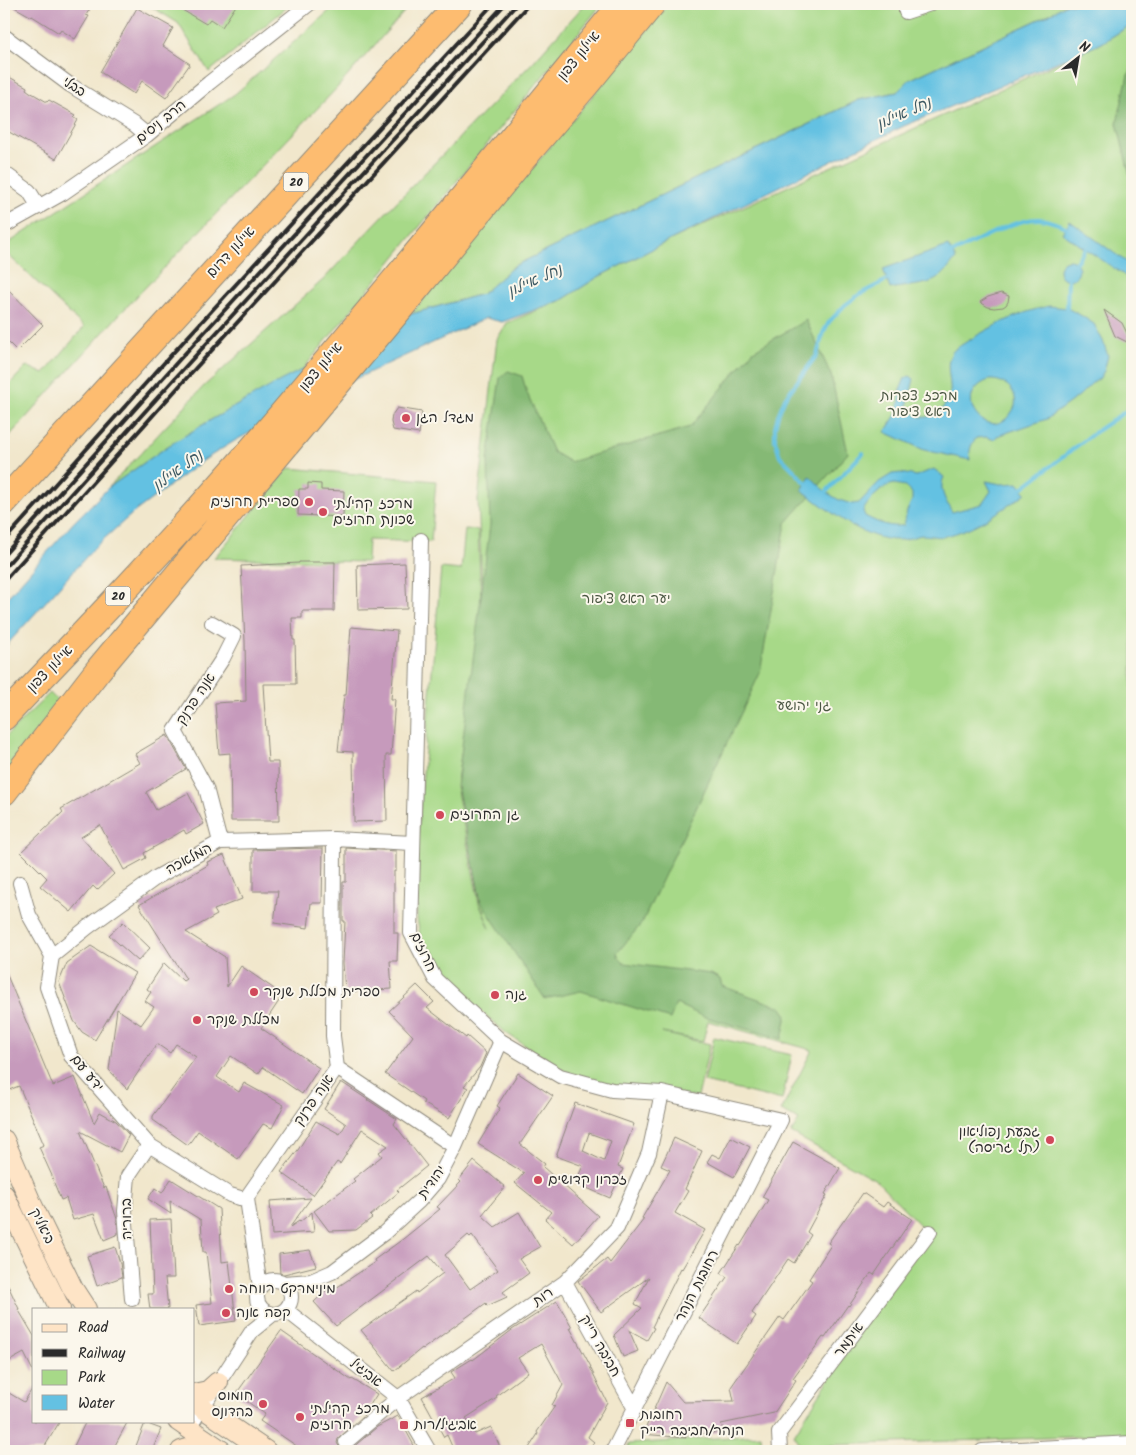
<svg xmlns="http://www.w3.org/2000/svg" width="1136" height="1455" viewBox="0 0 1136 1455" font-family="Kalam,'Playpen Sans Hebrew',sans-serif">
  <rect width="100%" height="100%" fill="#fbf7ec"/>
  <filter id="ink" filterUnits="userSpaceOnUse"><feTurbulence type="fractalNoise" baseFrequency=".02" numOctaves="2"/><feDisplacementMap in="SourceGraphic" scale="10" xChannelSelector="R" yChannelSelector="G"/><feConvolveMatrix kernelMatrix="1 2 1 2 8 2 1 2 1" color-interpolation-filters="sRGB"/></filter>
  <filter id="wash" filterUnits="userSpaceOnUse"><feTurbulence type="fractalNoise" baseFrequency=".0096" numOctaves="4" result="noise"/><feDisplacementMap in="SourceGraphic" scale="20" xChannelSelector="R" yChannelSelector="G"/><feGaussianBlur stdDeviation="1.12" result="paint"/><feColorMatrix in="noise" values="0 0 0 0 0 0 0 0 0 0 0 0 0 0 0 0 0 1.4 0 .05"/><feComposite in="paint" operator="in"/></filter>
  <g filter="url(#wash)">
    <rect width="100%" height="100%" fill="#f1e7cc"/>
    <path fill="#a7d988" stroke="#69825a" d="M147,4H291L209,72L178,23Z
      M337,4H411L337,88L117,317L4,442V390L27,366L44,374L84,327L4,251V246L235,94Z
      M585,4H602L303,369L209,421L168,446L108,488L203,387L324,279L373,226L534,61Z
      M669,4H1067L1046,16L909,80L897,92L859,100L514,266L482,294L411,314Z
      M1132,24V1435L802,1446L794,1435L924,1229L876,1180L791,1133L799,1120L781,1111L812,1050L708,1021L703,1041L662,1033L710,1044L698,1097L610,1085L564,1071L506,1033L441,976L433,966L421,941L417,919V843L441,568L461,570L465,529L478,530L482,626L456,786L479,903L490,929L480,903L460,786L484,627L478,500L497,339L507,323L562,300L598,277L668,241L1102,43Z
      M289,468L436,481L431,542L368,540L367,562L214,558Z
      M50,693L62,705L4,780V738Z
      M714,1037L792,1055L782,1100L704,1082Z
      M761,1435L762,1451H627L629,1444Z"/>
    <path fill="#85b974" stroke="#587250" d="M1132,69V185L1117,123L1128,75Z
      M806,320L831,375L848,453L786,523L760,673L642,923L617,953L619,958L624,963L711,974L720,979L722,986L781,1007L787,1015L782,1039L705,1017L676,1004L670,1019L581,991L545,999L481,902L457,786L490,525L488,460L500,378L508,371L522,376L527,393L553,452L570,462L690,427L753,351Z"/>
    <path fill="#64c1e2" stroke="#487686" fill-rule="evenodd" d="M1067,4H1132V24L1102,43L904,126L668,241L598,277L562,300L502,322L486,318L338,387L236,440L204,460L133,513L96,546L4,648V601L74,522L108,488L168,446L209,421L280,381L411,314L482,294L514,266L859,100L897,92L909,80L1046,16Z
      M1070,221L1132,266V282L1124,275L1062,233Z
      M948,246L956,259C951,265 946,272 940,277C926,287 906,285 890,289L883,269Z
      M1059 270a10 10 0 1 1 20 0a10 10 0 1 1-20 0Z
      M1049,306L1067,308L1082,316L1094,324L1103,341L1108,356L1104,371L1099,379L1091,384L1080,395L1047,419L997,436L994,440L987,437L976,438C970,446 969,451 970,460L924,450L885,432L897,413L900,399V390L905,378L910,376L914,379L907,407C912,414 918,418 927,417C934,416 938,414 943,408C945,405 947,401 949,398C954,381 941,363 955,349C983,331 1015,313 1049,306ZM989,380C1003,379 1018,389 1015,406C1013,411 1010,415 1006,419C981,438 952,393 989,380Z
      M934,469L944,477C938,489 946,501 952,512L982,504L991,491L986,481L1001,484L1018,483L1026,493C1003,510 973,530 945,536C938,538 930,535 922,535C914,536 907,540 899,540C865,541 828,510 802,490L810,476L826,492L839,500L852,504L859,503L879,482L892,474L901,473L916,476ZM894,484L905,486L912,493V500L907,511L904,525C892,529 876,522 865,516L863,511C869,500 882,486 894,484Z"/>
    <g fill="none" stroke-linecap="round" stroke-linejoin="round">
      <path stroke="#64c1e2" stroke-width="4" d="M952,253C973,243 1017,217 1040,219C1049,220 1058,224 1066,227
        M1076,262L1085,249
        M1067,308L1068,279
        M806,483L780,456L775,440V427L778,415L785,398L817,355L823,333L829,322L845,305L860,294L887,280
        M1022,488L1098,430L1132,407
        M826,492L863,453"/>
    </g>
    <g id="blocks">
      <path fill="#c69abc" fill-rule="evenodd" d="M9,4H93L86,15L89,16L75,39L61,30L59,33L32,16V17Z
        M172,4H237L222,27L210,19L206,24Z
        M137,8L173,28L163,46L190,64L166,98L142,81L134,94L100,72Z
        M4,74L27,87L26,89L30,92L47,102L49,100L76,115L74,117L78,120L56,159L4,129Z
        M4,285L43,325L17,351L4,338Z
        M1001,293L1009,296L1008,302L1006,305L1003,307L994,308L988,307L980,302L988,297Z
        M1104,310L1122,323L1128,335L1127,342L1115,336Z
        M397,408L422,412L419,434L393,430L391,422L392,415Z
        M308,483L321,484V490L344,491L343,517L298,515L299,489H308Z
        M299,562H335L334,611H302V618H292L293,640H295L296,684H263L268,762H278L279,821H231L230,753L219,754L215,703L246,701L245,641L241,566L299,563Z
        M405,563L407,609L358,610L357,565Z
        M351,627L397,631L391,699H395L391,755H386L387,821L354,822L353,752L338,751L344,695H346Z
        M167,735L186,769L146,792L156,810L188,793L204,824L186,834L184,830L144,853L146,858L124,870L100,825L81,837L114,874L97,890L93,886L71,912L40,886L47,878L21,852L63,812L61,809L140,763L135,754Z
        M316,848H323L322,903H311L308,928L274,923L278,891H253V850Z
        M346,848L396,851V871H394V933H398L397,961H390L392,989L345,992L343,963L345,921H343V882H346Z
        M224,855L242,899L214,910L217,915L186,932L225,957L227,987L241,966L283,995L261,1028L319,1068L302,1094L263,1067L258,1074L231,1056L217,1077L239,1092L244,1083L284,1105L272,1128L263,1124L238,1159L198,1131L188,1145L153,1120V1116L196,1057L176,1044L170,1053L157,1044L127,1089L109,1070L117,1009L141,1025L154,1007L145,1001L151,992L147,989L164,963L183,981L186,979L139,905L208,865L207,862Z
        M123,922L150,948L138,961L109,935Z
        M91,946L135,973L95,1040L82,1032L74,1021L59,982L67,963Z
        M4,968L53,1086L75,1077L94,1123L100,1112L116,1121L129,1135L120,1152L80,1131L104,1188L106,1187L117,1219L118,1234L104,1240L94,1214L73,1220L66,1198L61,1200L52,1178H53L39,1147L44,1145L19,1086L9,1090L4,1077Z
        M417,985L434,1002L427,1008L466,1038L467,1036L486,1053L480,1067L464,1086L468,1088L449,1118L423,1103L424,1101L385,1074L413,1036L389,1011Z
        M518,1073L553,1096L520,1144L545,1164L543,1167L598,1216L573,1244L545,1219L551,1212L515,1183L524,1173L478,1144L500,1108L497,1106Z
        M341,1082L397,1119L394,1124L427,1166L397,1190L399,1192L370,1216L372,1218L356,1230L329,1231L314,1211L355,1181L353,1179L382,1156L379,1152L388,1146L362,1129L340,1164L337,1162L313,1195L281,1172L298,1150L316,1121L340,1134L346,1124L324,1109Z
        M575,1103L634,1124L618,1167L623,1169L610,1198L575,1183L583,1166L556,1156ZM589,1133L611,1141L604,1161L583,1151Z
        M731,1137L750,1147L734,1177L707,1162L712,1154L720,1158Z
        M674,1138L702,1151L685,1189L688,1191L675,1213L705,1230L682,1269L681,1268L652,1327L654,1328L647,1340L629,1330L638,1351L623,1357L614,1335L642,1308L635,1304L649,1277L601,1312L578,1281L607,1259L610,1263L644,1219L642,1218L670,1170L661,1166Z
        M793,1142L840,1168L825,1194L827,1195L807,1232L811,1235L794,1263L788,1259L752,1313L756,1316L737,1344L699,1318L727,1277L721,1273L739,1245L740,1246L768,1200L762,1197Z
        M474,1161L505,1187L482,1215L495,1227L519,1212L540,1247L519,1259L529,1273L503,1292L507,1297L487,1306L486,1303L423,1349L422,1348L394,1371L361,1330L416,1291L417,1293L443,1273L429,1256L336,1326L314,1302L330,1287L333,1290L375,1262L374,1260L403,1239L440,1209L437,1207L461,1182L459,1180ZM468,1235L470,1237L472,1235L498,1270L470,1289L445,1255Z
        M171,1179L219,1209L222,1262L229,1261L236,1321L199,1326L196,1305L212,1303L206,1252H203L201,1220L170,1201L171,1214L148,1199L155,1188L162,1193Z
        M863,1193L883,1207L887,1202L912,1219L874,1275L871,1273L849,1306L848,1305L825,1338L823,1337L793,1378L796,1380L774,1413L721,1424L724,1432L685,1435L686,1438L643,1434L666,1382L683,1402L734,1401L731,1387L780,1317L784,1320L812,1281L809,1279L831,1245L828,1243Z
        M311,1198L290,1227L299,1221L300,1222L312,1212L314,1232L272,1235L270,1201Z
        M171,1219L174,1278H165L168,1309H150L148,1294H153L150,1220Z
        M115,1247L120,1263L122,1277L97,1286L87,1256Z
        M310,1250L316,1266L280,1275L279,1254Z
        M4,1277L19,1309H18L34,1336V1373L24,1353L4,1364Z
        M557,1301L572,1327L570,1328L591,1367H590L607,1402L588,1437L594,1442L587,1451H527L538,1434L537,1432L555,1406L552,1405L563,1385L541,1344L518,1358L528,1372L496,1396L497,1398L466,1418L475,1434L491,1427L500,1447L490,1451H454L447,1435L444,1437L422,1397L455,1378L451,1372L472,1359L473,1360L512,1330Z
        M281,1331L351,1380L352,1379L377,1394L363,1416L338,1439L337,1443L340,1448L347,1451L351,1449L377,1427L398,1416L417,1451H304L260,1421L265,1414L236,1394Z
        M34,1386V1421H60L42,1451H4V1390L24,1402Z
        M86,1421H128L112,1451H80L73,1448Z
        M145,1423L161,1429L152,1451H134Z"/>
    </g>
  </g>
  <g filter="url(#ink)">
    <use href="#blocks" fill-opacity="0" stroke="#8e897c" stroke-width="1"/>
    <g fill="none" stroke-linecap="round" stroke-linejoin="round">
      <defs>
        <path id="street" d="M906,12L930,4
          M4,36L70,85L135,125L147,135
          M4,173L29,191L39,207
          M4,226L63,193L147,135L209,83L309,4
          M421,540L411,933L435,979L501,1041L560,1076L612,1090L662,1093L781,1120L613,1451
          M212,623L234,636L223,658L175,731L206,788L220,842
          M20,883L29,915L52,956L47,987L71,1056L149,1145L230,1195L240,1198L247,1199
          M52,956L88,927L157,877L220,842L334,839L413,843
          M337,1068L455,1147
          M257 1297a17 17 0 1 1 34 0a17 17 0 1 1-34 0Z
          M565,1282L635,1409
          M284,1283L311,1281L332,1272L384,1233L419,1201L438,1179L455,1147L501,1041
          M260,1287L247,1199L249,1194L337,1068L333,1036L334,839
          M132,1299L125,1211L128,1176L149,1145
          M286,1310L398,1398L429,1451
          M194,1420L252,1331L273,1314
          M346,1442L398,1398L565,1282L617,1228L649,1153L662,1093
          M780,1451L779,1433L930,1232
          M982,1451L1132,1443"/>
        <path id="secondary" d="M4,1140L32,1205L73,1289L86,1309
          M4,1195L60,1309
          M194,1394L208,1391L218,1382
          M194,1402L266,1451
          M178,1421L222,1451
          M181,1451C194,1446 204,1446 217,1450"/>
        <path id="highway" d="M4,502L459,4
          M4,717C88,629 172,541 252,449C378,303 499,153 622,4
          M4,792L99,669L408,299L521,161L589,81L652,4"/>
      </defs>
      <use href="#street" stroke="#8e897c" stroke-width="16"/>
      <use href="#secondary" stroke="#8e897c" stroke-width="22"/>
      <use href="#highway" stroke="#8e897c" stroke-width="28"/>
      <use href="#street" stroke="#fff" stroke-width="14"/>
      <use href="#secondary" stroke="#fee4c6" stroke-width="20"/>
      <use href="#highway" stroke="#fdbc70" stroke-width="26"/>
      <path stroke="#2b2b2b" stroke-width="4" d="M4,541L172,354L493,4
        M4,555L179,360L505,4
        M4,568L186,366L517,4
        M4,581L192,372L529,4"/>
    </g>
  </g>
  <g fill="#d1495b" stroke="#fbf7ec" stroke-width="2">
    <circle cx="406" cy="418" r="5"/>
    <circle cx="309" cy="502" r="5"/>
    <circle cx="323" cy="512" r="5"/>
    <circle cx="440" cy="815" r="5"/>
    <circle cx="254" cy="992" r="5"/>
    <circle cx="495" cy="995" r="5"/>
    <circle cx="197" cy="1020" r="5"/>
    <circle cx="1050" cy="1140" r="5"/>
    <circle cx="538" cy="1180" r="5"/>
    <circle cx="229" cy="1289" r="5"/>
    <circle cx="226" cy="1313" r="5"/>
    <circle cx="263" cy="1404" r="5"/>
    <circle cx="300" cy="1417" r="5"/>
    <rect x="625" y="1418" width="10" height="10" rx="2.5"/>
    <rect x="399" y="1420" width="10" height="10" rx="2.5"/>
  </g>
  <g text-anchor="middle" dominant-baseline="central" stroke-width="4" stroke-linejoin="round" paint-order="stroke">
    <g fill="#fbf7ec" stroke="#696865" stroke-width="1">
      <rect x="283.5" y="172.5" width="25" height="19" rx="4"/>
      <rect x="105.5" y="586.5" width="25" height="19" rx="4"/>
    </g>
    <g font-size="12" font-weight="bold" fill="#2b2b2b">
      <text x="296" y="182">20</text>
      <text x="118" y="596">20</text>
    </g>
    <g font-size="14" fill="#2b2b2b" stroke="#fbf7ec">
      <text transform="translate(579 56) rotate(-51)">איילון צפון</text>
      <text transform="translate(74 87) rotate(33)">בבלי</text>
      <text transform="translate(161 122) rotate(-39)">הרב ניסים</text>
      <text transform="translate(231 252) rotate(-47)">איילון דרום</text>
      <text transform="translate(321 367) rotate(-50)">איילון צפון</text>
      <text transform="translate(50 669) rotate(-46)">איילון צפון</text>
      <text transform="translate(196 699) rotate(-56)">אנה פרנק</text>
      <text transform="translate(189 859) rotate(-29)">המלאכה</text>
      <text transform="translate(423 952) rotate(65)">חרוזים</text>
      <text transform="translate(87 1073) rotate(51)">ידע עם</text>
      <text transform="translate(314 1100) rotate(-55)">אנה פרנק</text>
      <text transform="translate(432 1182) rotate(-54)">יהודית</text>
      <text transform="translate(127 1219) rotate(-91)">ברוריה</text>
      <text transform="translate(42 1226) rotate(64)">ביאליק</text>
      <text transform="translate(697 1286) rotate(-63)">רחובות הנהר</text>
      <text transform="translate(543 1297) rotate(-35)">רות</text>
      <text transform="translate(849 1340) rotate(-53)">איתמר</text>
      <text transform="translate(600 1346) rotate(61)">חביבה רייק</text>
      <text transform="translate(366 1373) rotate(38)">אביגיל</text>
    </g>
    <g font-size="14" fill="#4a5642" stroke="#fbf7ec">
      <text x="919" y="396">מרכז צפרות<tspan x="919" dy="16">ראש ציפור</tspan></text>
      <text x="626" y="599">יער ראש ציפור</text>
      <text x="804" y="706">גני יהושע</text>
    </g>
    <g font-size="14" fill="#2b2b2b" stroke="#fbf7ec" text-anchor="start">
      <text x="416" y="418">מגדל הגן</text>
      <text x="299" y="502" text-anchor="end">ספריית חרוזים</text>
      <text x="333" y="504">מרכז קהילתי<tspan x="333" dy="16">שכונת חרוזים</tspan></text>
      <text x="450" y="815">גן החרוזים</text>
      <text x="264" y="992">ספרית מכללת שנקר</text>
      <text x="505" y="995">גנה</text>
      <text x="207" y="1020">מכללת שנקר</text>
      <text x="1040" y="1132" text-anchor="end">גבעת נפוליאון<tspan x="1040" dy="16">(תל גריסה)</tspan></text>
      <text x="548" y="1180">זכרון קדושים</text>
      <text x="239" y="1289">מינימרקט רווחה</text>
      <text x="236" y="1313">קפה אנה</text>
      <text x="253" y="1396" text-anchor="end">חומוס<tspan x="253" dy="16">בהדונס</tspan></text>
      <text x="310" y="1409">מרכז קהילתי<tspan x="310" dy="16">חרוזים</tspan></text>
      <text x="640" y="1415">רחובות<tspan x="640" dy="16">הנהר/חביבה רייק</tspan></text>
      <text x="414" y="1425">אביגיל/רות</text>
    </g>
    <g font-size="15" font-style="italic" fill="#3c5862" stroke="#fbf7ec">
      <text transform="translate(904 114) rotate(-24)">נחל איילון</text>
      <text transform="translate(535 281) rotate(-24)">נחל איילון</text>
      <text transform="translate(178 471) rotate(-36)">נחל איילון</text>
    </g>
  </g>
  <rect width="1136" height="1455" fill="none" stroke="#fbf7ec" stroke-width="20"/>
  <rect x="32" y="1308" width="162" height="115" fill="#fbf7ec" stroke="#a8a59f"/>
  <rect x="42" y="1324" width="25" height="8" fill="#fee4c6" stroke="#a8a59f"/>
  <text x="78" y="1332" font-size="15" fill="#2b2b2b">Road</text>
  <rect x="42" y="1349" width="25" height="8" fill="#2b2b2b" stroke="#a8a59f"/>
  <text x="78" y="1358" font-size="15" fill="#2b2b2b">Railway</text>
  <rect x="42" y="1370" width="25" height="15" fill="#a7d988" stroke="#a8a59f"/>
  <text x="78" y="1382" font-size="15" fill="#2b2b2b">Park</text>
  <rect x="42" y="1395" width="25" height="15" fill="#64c1e2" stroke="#a8a59f"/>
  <text x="78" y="1408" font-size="15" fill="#2b2b2b">Water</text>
  <g transform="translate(1078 58) rotate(31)" stroke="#fbf7ec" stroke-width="4" paint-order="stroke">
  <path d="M0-4L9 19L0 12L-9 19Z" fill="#2b2b2b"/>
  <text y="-8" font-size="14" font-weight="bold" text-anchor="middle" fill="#2b2b2b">N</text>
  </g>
</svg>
